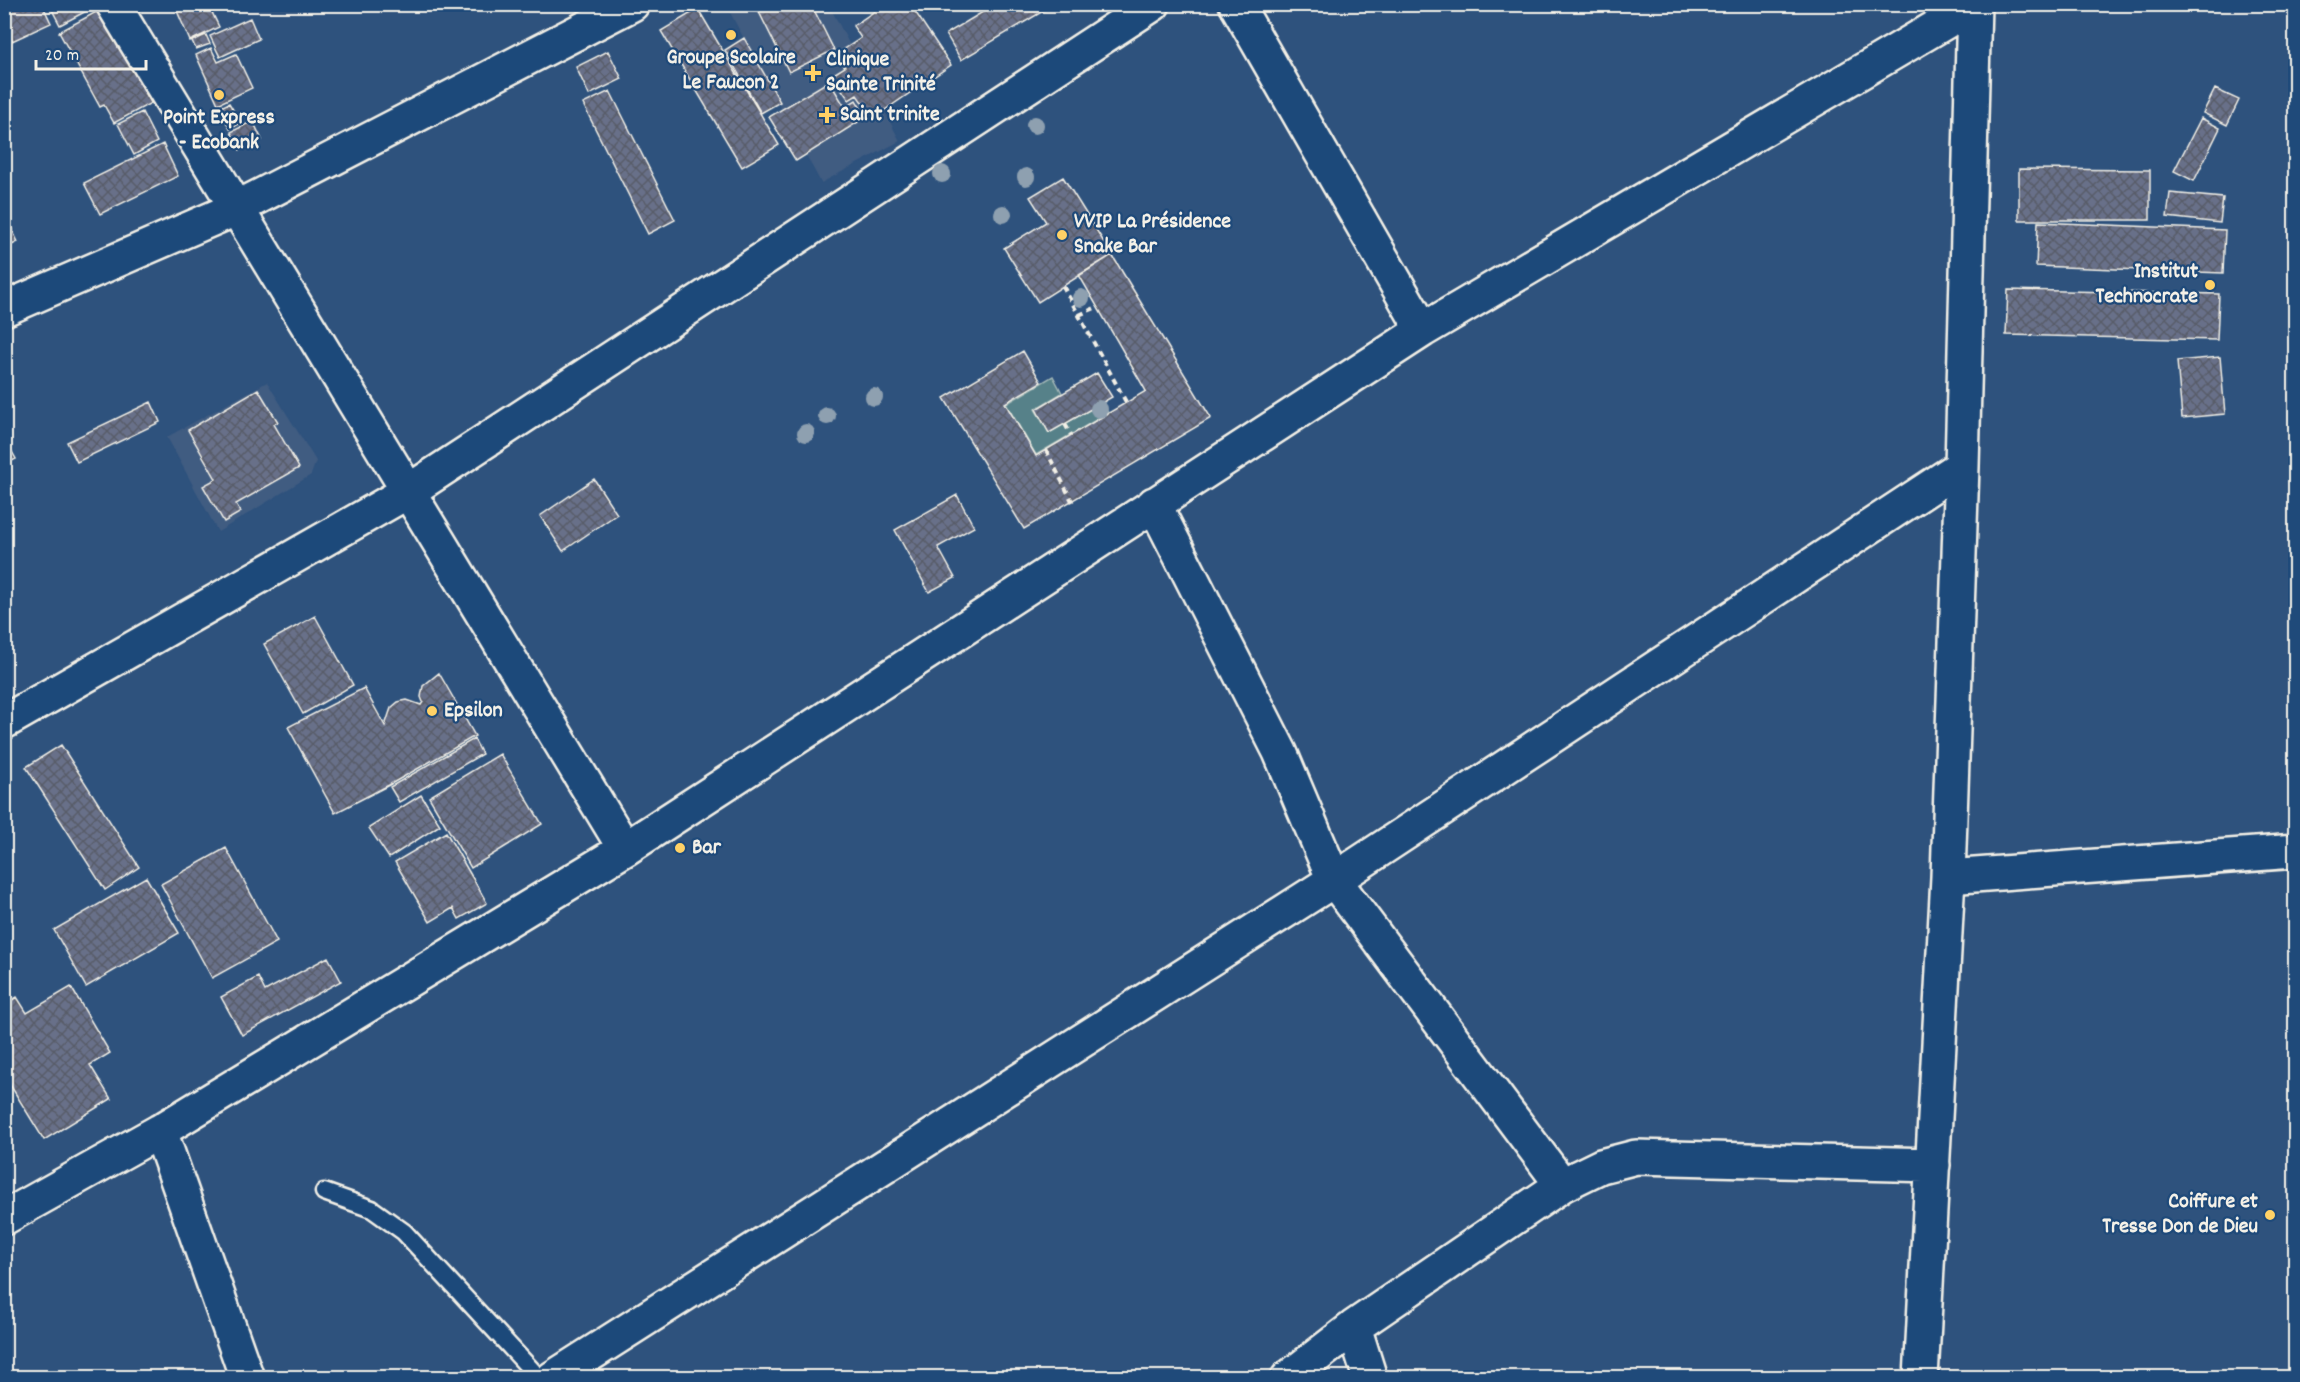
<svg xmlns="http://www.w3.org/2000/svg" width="2300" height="1382" viewBox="0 0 2300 1382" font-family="Dekko,sans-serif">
  <defs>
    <pattern id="building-cross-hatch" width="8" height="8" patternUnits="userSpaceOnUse" patternTransform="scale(1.5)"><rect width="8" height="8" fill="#687089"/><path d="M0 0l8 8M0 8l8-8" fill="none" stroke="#585c68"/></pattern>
  </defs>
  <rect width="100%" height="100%" fill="#2e527d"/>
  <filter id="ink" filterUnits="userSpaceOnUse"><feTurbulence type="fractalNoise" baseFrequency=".0167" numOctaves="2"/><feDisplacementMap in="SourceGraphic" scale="12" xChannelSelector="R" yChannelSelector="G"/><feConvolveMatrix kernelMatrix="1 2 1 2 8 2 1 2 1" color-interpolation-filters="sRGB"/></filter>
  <g filter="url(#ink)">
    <path fill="#3f5b81" d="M726,5H829L900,141L821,183Z
      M267,382L316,461L311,475L218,532L167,437Z"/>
    <path fill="#568189" stroke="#a5b9b8" stroke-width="1.5" d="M1053,376L1062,393L1035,409L1049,433L1103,402L1108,413L1036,455L1006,404Z"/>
    <path fill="url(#building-cross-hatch)" stroke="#f4f1e8" stroke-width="1.5" d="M4,4H42L51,23L10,42L4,30Z
      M49,4H91L92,8L60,25Z
      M174,4H208L219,27L190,41Z
      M755,4H811L834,50L789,72Z
      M885,4H910L951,65L873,118L857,95L849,100L832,75L845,67L837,54L861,38L853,26Z
      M996,4H1055L961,60L946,34Z
      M698,9L779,145L742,167L661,31Z
      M100,10L151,103L114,123L104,105L100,107L59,32Z
      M250,18L259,39L220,57L210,36Z
      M206,35L210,44L196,49L192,41Z
      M744,38L780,102L761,113L725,50Z
      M211,48L218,62L236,54L252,88L218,104L196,55Z
      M608,51L622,79L589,95L576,67Z
      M829,81L845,107L856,100L866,117L796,161L769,117Z
      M2215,89L2239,100L2227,125L2203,113Z
      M610,91L675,220L648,234L583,104Z
      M229,103L241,123L230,129L219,108Z
      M142,112L157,142L134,155L118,124Z
      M2201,118L2220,128L2194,181L2174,171Z
      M253,121L262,140L240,150L231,132Z
      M163,144L178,176L100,214L84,183Z
      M2019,169L2150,170V220H2019Z
      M1063,177L1112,255L1038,302L1004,248L1046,222L1030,197Z
      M2170,193L2223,198L2220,223L2167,217Z
      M8,221L18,242L4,249V223Z
      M2038,222L2225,230L2223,273L2036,266Z
      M1112,255L1211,418L1024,529L944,398L1023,351L1041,382L1005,403L1036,456L1146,391L1079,275Z
      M2008,290L2219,294L2217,340L2006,335Z
      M2220,357L2225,414L2182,418L2177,361Z
      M1097,373L1112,397L1049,433L1036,409Z
      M258,389L278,422L274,424L299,468L236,504L241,512L224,522L203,486L216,479L188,430Z
      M151,402L160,422L77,462L67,442Z
      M6,441L16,459L4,465V442Z
      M594,479L617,514L563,551L540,516Z
      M957,495L974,527L938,547L955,578L929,592L895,530Z
      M315,616L353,685L303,714L264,644Z
      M439,673L475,736L389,785L335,813L288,727L364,688L385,726L391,708L398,702L407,700L421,705L423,702L421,697L423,686Z
      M474,739L482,754L399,802L390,787Z
      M61,745L139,867L105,890L26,767Z
      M500,754L542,824L471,868L429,797Z
      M421,795L440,825L389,858L369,828Z
      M446,832L487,903L459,919L453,908L430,922L395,862Z
      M226,848L277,942L212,978L161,884Z
      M146,877L179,933L86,987L54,930Z
      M328,957L341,981L242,1035L221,997L258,977L265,991Z
      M71,987L110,1053L90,1065L111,1099L44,1140L4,1075V1005L17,997L27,1013Z"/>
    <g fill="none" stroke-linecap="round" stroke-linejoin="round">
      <defs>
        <path id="lane" d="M324,1192L372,1209L404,1232L539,1378"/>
        <path id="street" d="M113,4L625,849
          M1236,4L1423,330
          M4,309L235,209L632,4
          M1154,504L1280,752L1334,880L1562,1185
          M4,722L409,491L1153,4
          M1948,877L2296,851
          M160,1131L247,1378
          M4,1218L160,1131L625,849L1423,330L1974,5
          M1354,1327L1370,1378
          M553,1378L1334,880L1962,466
          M1288,1378L1354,1327L1562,1185L1601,1166L1636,1157L1933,1165
          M1921,1378L1948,877L1962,466L1974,4"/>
      </defs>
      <use href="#lane" stroke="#f4f1e8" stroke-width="21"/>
      <use href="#street" stroke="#f4f1e8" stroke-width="38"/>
      <path stroke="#f4f1e8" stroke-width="4" stroke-dasharray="6 4.5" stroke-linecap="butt" d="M1063,286L1126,402
        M1079,315L1097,307
        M1065,424L1071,435
        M1046,450L1074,505"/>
      <use href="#lane" stroke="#1f4a7a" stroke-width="16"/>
      <use href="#street" stroke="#1f4a7a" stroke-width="33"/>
    </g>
    <g fill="#8ea0b0">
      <circle cx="1035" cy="125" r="9"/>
      <circle cx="942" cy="174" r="9"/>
      <circle cx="1026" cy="177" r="9"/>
      <circle cx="1003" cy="214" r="9"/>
      <circle cx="1081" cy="298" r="9"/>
      <circle cx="874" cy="397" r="9"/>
      <circle cx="1099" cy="409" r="9"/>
      <circle cx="827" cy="416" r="9"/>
      <circle cx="806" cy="433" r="9"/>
    </g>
  </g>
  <g fill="#ffd166" stroke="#1f4a7a" stroke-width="2">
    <circle cx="731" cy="35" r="6"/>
    <path d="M810 64h6v6h6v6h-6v6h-6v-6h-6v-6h6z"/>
    <circle cx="219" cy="95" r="6"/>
    <path d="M824 106h6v6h6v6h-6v6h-6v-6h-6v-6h6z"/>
    <circle cx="1062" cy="235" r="6"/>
    <circle cx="2210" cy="285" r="6"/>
    <circle cx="432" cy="711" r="6"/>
    <circle cx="680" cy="848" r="6"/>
    <circle cx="2270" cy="1215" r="6"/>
  </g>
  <g text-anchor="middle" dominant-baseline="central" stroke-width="4.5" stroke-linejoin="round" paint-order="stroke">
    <g font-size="22" font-weight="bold" fill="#f4f1e8" stroke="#1f4a7a" text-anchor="start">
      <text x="731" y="58" text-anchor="middle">Groupe Scolaire<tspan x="731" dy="25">Le Faucon 2</tspan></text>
      <text x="826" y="60">Clinique<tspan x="826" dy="25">Sainte Trinité</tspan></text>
      <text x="840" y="115">Saint trinite</text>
      <text x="219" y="118" text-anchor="middle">Point Express<tspan x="219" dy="25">- Ecobank</tspan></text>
      <text x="1074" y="222">VVIP La Présidence<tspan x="1074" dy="25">Snake Bar</tspan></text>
      <text x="2198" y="272" text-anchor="end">Institut<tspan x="2198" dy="25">Technocrate</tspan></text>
      <text x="444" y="711">Epsilon</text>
      <text x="692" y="848">Bar</text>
      <text x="2258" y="1202" text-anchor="end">Coiffure et<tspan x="2258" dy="25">Tresse Don de Dieu</tspan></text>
    </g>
  </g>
  <rect width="2300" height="1382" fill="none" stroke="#1f4a7a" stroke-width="24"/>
  <rect x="12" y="12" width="2276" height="1358" fill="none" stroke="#f4f1e8" stroke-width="2" filter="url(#ink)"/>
  <path d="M36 60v9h110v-9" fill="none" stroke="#f4f1e8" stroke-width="3"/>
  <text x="45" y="60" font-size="18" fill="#f4f1e8" stroke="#1f4a7a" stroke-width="4.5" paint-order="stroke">20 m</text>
</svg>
